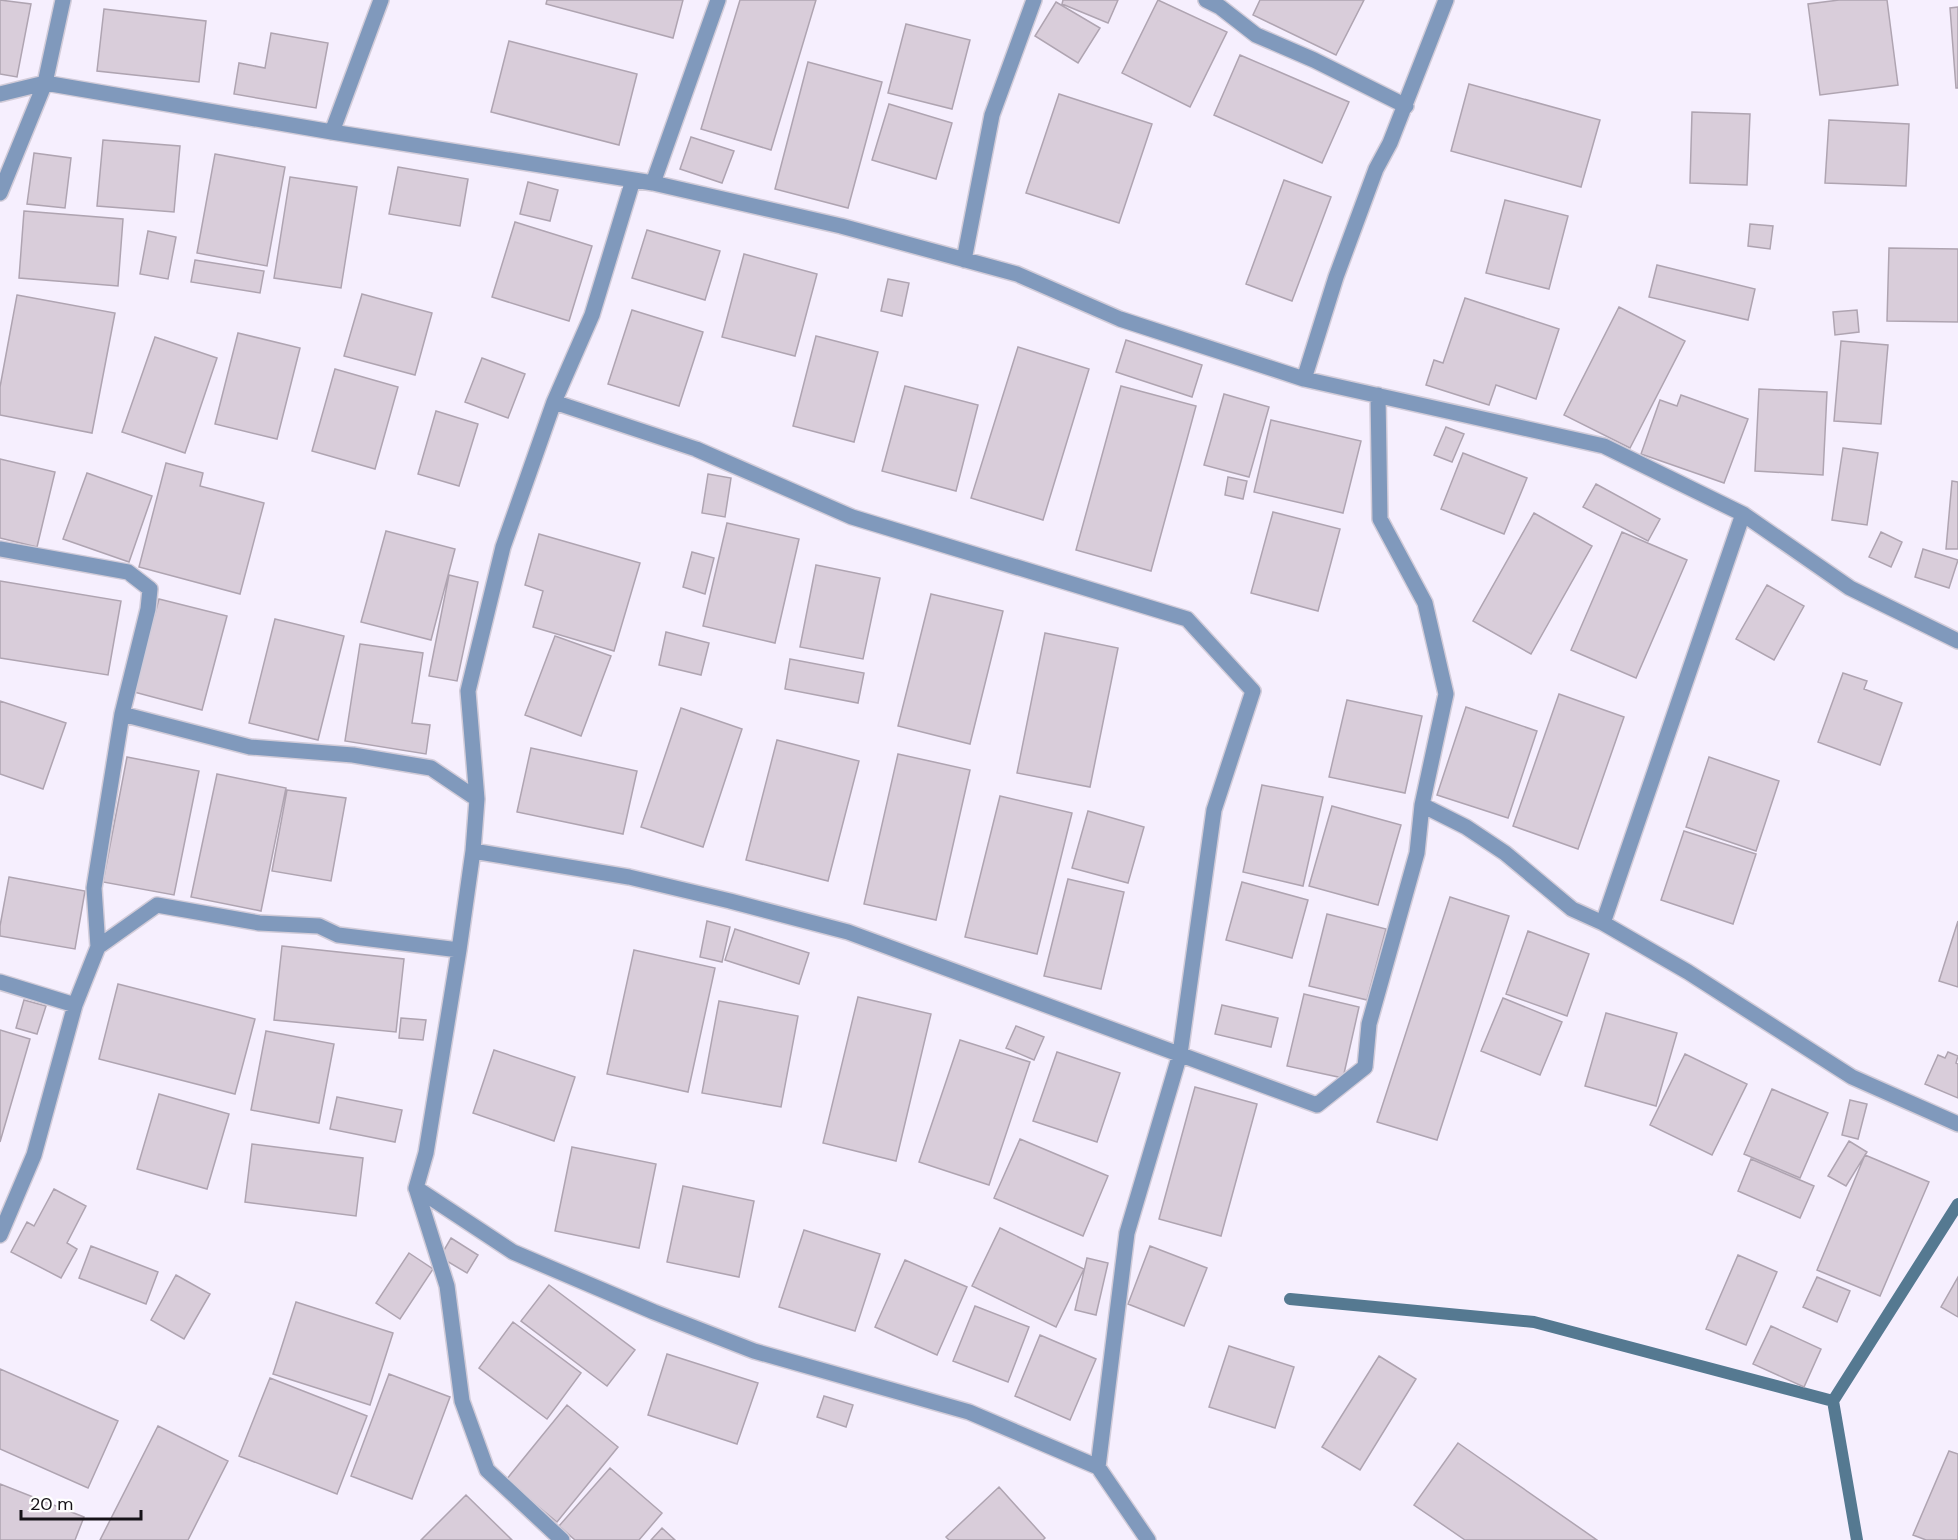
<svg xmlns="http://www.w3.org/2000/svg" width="1958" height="1540" viewBox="0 0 1958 1540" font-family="'DM Sans',sans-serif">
  <rect width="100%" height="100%" fill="#f6effe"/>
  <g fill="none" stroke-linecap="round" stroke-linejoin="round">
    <path stroke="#557991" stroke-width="12" d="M1290,1299L1534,1322L1833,1401
      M1857,1540L1833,1401L1958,1204"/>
  </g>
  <path fill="#d9cdda" stroke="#afa4b1" stroke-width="1.5" d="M0,0L31,4L17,77L0,74Z
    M547,0H683L673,38L546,4Z
    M740,0H816L771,150L701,129Z
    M1063,0H1118L1108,23L1062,4Z
    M1158,0L1227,32L1190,107L1122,73Z
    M1260,0H1364L1336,55L1253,15Z
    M1839,0H1887L1898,85L1820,95L1808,4Z
    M1056,2L1100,28L1078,63L1035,36Z
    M1958,7V88H1956L1950,8Z
    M104,9L206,21L199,82L97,71Z
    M906,24L970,40L952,109L888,93Z
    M271,33L328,43L316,108L234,94L239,63L265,68Z
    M509,41L637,74L619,145L491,112Z
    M1240,55L1349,102L1322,163L1214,115Z
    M808,62L882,82L848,208L775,189Z
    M1469,84L1600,120L1581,187L1451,151Z
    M1059,94L1152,124L1119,223L1026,193Z
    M889,104L952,123L936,179L872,160Z
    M1692,112L1750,114L1747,185L1690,183Z
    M1829,120L1909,124L1906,186L1825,183Z
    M691,137L734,151L722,183L680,169Z
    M103,140L180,146L174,212L97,206Z
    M34,153L71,158L65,208L27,204Z
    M215,154L285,167L267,266L197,253Z
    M398,167L468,179L460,226L389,214Z
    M290,177L357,187L341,288L274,278Z
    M1284,180L1331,197L1292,301L1246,284Z
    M528,182L558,190L550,221L520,214Z
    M1505,200L1568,216L1549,289L1486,273Z
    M24,211L123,219L118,286L19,278Z
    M515,222L592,246L569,321L492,297Z
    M1750,224L1773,226L1770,249L1748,246Z
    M647,230L720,251L705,300L632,278Z
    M148,231L176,237L168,279L140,274Z
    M1889,248L1958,249V322L1887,321Z
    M744,254L817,274L795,356L722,337Z
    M195,260L264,271L260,293L191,282Z
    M1657,265L1755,289L1748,320L1649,297Z
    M888,279L909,283L902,316L881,311Z
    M362,294L432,313L415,375L344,356Z
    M17,295L115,313L92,433L0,415V387Z
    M1465,298L1559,329L1536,399L1496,385L1489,405L1426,385L1434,360L1443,363Z
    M1619,307L1685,341L1630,448L1564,415Z
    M632,310L703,332L679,406L608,384Z
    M1857,310L1859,332L1835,335L1833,312Z
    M238,333L300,348L277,439L215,424Z
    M816,336L878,352L854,442L793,426Z
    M155,337L217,358L185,453L122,432Z
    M1126,340L1202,365L1192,397L1116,372Z
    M1841,341L1888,345L1881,424L1834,421Z
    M1018,347L1089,369L1043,520L971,498Z
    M482,358L525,374L508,418L465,402Z
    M335,369L398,387L375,469L312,451Z
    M905,386L978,405L956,491L882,471Z
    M1121,386L1196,406L1151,571L1076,550Z
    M1759,389L1827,392L1823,475L1755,471Z
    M1224,394L1269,407L1249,477L1204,465Z
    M1681,395L1748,419L1724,483L1641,454L1660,400L1677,406Z
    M436,411L478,424L459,486L418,474Z
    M1271,420L1361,441L1343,513L1254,492Z
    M1446,427L1464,434L1452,462L1434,455Z
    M1843,448L1878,453L1867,525L1832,520Z
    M1463,453L1527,478L1504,534L1441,509Z
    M0,459L55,472L37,547L0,538Z
    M166,463L203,473L200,486L264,503L240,594L139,567Z
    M87,473L152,496L129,562L63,539Z
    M708,474L731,478L725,517L702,513Z
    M1228,477L1247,481L1243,499L1225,495Z
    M1952,481L1958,482V549H1946Z
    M1596,484L1660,519L1648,541L1583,507Z
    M1273,512L1340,529L1318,611L1251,593Z
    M1534,513L1592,546L1531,654L1473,621Z
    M727,523L799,539L775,643L703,626Z
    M386,531L455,549L431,640L361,622Z
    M1622,532L1687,560L1636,678L1571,650Z
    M1881,532L1902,542L1891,567L1869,557Z
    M539,534L640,563L614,651L533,627L543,591L525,585Z
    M1923,549L1958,560L1949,588L1915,577Z
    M692,552L714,558L705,594L683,587Z
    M816,565L880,578L863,659L800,647Z
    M449,575L478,582L457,681L429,676Z
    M0,581L121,601L108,675L0,658Z
    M1767,585L1804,606L1774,660L1736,639Z
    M931,594L1003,611L970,744L898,726Z
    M159,599L227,616L202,710L134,692Z
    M275,619L344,636L318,740L249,723Z
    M666,632L709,643L701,675L659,665Z
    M1045,633L1118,648L1090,787L1017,773Z
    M555,636L611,656L581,736L525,715Z
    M360,644L423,653L412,723L430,725L426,754L345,741Z
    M790,659L864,673L858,703L785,689Z
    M1843,673L1867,681L1864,689L1902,703L1880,765L1818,742Z
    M1559,694L1624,717L1578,849L1513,826Z
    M1347,700L1422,716L1405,793L1329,777Z
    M0,701L66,723L43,789L0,774Z
    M1466,707L1537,731L1508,818L1437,795Z
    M681,708L742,729L703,847L641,827Z
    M777,740L859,761L828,881L746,860Z
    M531,748L637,771L623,834L517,812Z
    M898,754L970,770L936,920L864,904Z
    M127,757L199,771L174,895L103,882Z
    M1709,757L1779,781L1756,851L1686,827Z
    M217,774L286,788L261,911L191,897Z
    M1262,785L1323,797L1303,886L1243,872Z
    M287,790L346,798L331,881L272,871Z
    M1000,796L1072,813L1037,954L965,937Z
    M1332,806L1401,825L1378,905L1309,886Z
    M1088,811L1144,827L1128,883L1072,868Z
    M1684,831L1756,854L1733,924L1661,900Z
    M9,877L85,891L75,949L0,936V926Z
    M1068,879L1124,892L1101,989L1044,976Z
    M1242,882L1308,900L1292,958L1226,940Z
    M1450,897L1509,916L1437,1140L1377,1122Z
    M1327,914L1386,929L1367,1000L1309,986Z
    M707,921L730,927L722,962L700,957Z
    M1958,921V987L1939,981Z
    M735,929L809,953L799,984L725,960Z
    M1528,931L1589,954L1567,1016L1506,994Z
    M282,946L404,959L396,1032L274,1020Z
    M634,950L715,968L688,1092L607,1074Z
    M118,984L255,1019L235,1094L99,1059Z
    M1304,994L1359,1007L1343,1078L1287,1066Z
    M858,997L931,1014L896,1161L823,1143Z
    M1503,998L1562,1022L1540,1075L1481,1051Z
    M24,1000L46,1006L37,1034L16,1028Z
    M719,1001L798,1016L781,1107L702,1093Z
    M1222,1005L1278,1018L1271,1047L1215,1034Z
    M1606,1013L1677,1033L1656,1106L1585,1086Z
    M401,1018L426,1020L423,1040L399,1038Z
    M1016,1026L1044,1037L1034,1060L1006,1048Z
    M0,1030L30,1039L0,1142Z
    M266,1031L334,1044L319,1123L251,1110Z
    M960,1040L1030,1062L989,1185L919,1162Z
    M494,1050L575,1077L554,1141L473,1113Z
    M1057,1052L1120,1073L1097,1142L1033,1121Z
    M1948,1052L1958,1056L1956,1063L1958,1064V1098L1925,1084L1938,1055L1945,1058Z
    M1685,1054L1747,1084L1712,1155L1650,1125Z
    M1195,1087L1257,1104L1221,1236L1159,1219Z
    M1772,1089L1828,1113L1800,1178L1744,1154Z
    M159,1094L229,1114L207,1189L137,1169Z
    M337,1097L402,1110L395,1142L330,1129Z
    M1850,1100L1867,1104L1858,1139L1842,1135Z
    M1020,1139L1108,1176L1083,1236L994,1198Z
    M1849,1141L1867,1152L1846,1186L1828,1176Z
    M252,1144L363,1158L356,1216L245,1202Z
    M572,1147L656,1164L639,1248L555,1231Z
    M1865,1155L1929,1182L1880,1296L1817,1270Z
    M1751,1159L1814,1186L1800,1218L1738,1191Z
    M683,1186L754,1201L739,1277L667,1262Z
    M54,1189L86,1206L67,1243L77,1249L61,1278L11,1252L27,1222L34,1226Z
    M1000,1228L1084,1269L1056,1327L972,1286Z
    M804,1230L880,1254L855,1331L779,1307Z
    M451,1238L478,1255L467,1273L440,1257Z
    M91,1246L158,1272L146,1304L79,1278Z
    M1150,1246L1207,1268L1184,1326L1128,1304Z
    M409,1253L433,1269L400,1319L376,1303Z
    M1738,1255L1777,1272L1746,1345L1706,1329Z
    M1087,1258L1108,1263L1096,1315L1075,1310Z
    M905,1260L967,1287L937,1355L875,1327Z
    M176,1275L210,1294L184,1339L151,1320Z
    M1817,1277L1850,1291L1837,1322L1803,1307Z
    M1958,1277V1317L1941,1307Z
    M549,1285L635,1350L607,1386L521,1321Z
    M296,1302L393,1333L370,1405L273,1374Z
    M975,1306L1029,1327L1008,1382L953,1361Z
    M513,1322L581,1373L547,1419L479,1368Z
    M1771,1326L1821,1349L1804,1387L1753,1364Z
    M1040,1335L1096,1359L1070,1420L1015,1396Z
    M1229,1346L1294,1367L1275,1428L1209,1407Z
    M667,1354L758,1383L737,1444L648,1415Z
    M1379,1356L1416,1379L1360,1470L1322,1447Z
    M0,1369L118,1421L88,1488L0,1449Z
    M389,1374L450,1397L412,1499L351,1476Z
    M270,1378L367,1416L337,1494L239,1456Z
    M824,1396L853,1405L846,1427L817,1417Z
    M567,1405L618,1447L557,1522L506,1480Z
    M158,1426L228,1461L188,1540H100Z
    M1458,1443L1597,1540H1465L1414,1505Z
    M1949,1451L1958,1454V1540H1926L1913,1535Z
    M610,1468L662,1513L639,1540H575L559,1526Z
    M0,1484L84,1517L75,1540H0Z
    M999,1487L1045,1538L1043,1540H949L946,1537Z
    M466,1495L512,1540H421Z
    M662,1528L675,1540H651Z"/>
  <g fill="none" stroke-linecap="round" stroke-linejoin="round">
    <defs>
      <path id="street" d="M1206,0L1220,7L1256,35L1314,60L1406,106
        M0,94L45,83L332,132L653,183L841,226L1017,274L1120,319L1304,379L1604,446L1743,514L1850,588L1958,641
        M332,132L381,0
        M633,180L592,315L554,402L503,547L468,691L477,799L473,851L459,950L426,1153L416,1188L513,1252L654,1312L754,1351L969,1412L1098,1467L1148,1540
        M653,183L718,0
        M0,193L45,83L63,0
        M964,260L992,115L1034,0
        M1304,379L1336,277L1376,169L1390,143L1446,0
        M554,402L696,449L852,517L1187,619L1253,691L1214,810L1180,1054L1127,1233L1098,1467
        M0,549L128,572L150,589L148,609L122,714L94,888L98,947L75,1005L34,1155L0,1235
        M122,714L250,747L353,755L431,768L477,799
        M1422,805L1466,827L1505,853L1572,909L1603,923L1688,972L1852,1077L1958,1124
        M473,851L629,877L730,901L848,932L1317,1105L1365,1067L1369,1024L1417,853L1422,805L1446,694L1425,603L1380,519L1378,395
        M1603,923L1743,514
        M98,947L157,905L259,923L319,926L338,935L459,950
        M0,982L75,1005
        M416,1188L447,1286L462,1401L487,1470L562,1540"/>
    </defs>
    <use href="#street" stroke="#d2ccd9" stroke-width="18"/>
    <use href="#street" stroke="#8099bc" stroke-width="15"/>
  </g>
  <path d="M21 1510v9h120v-9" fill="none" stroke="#161318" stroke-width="3"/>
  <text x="30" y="1510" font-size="18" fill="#161318" stroke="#ffffff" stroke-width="4.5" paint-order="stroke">20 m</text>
</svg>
